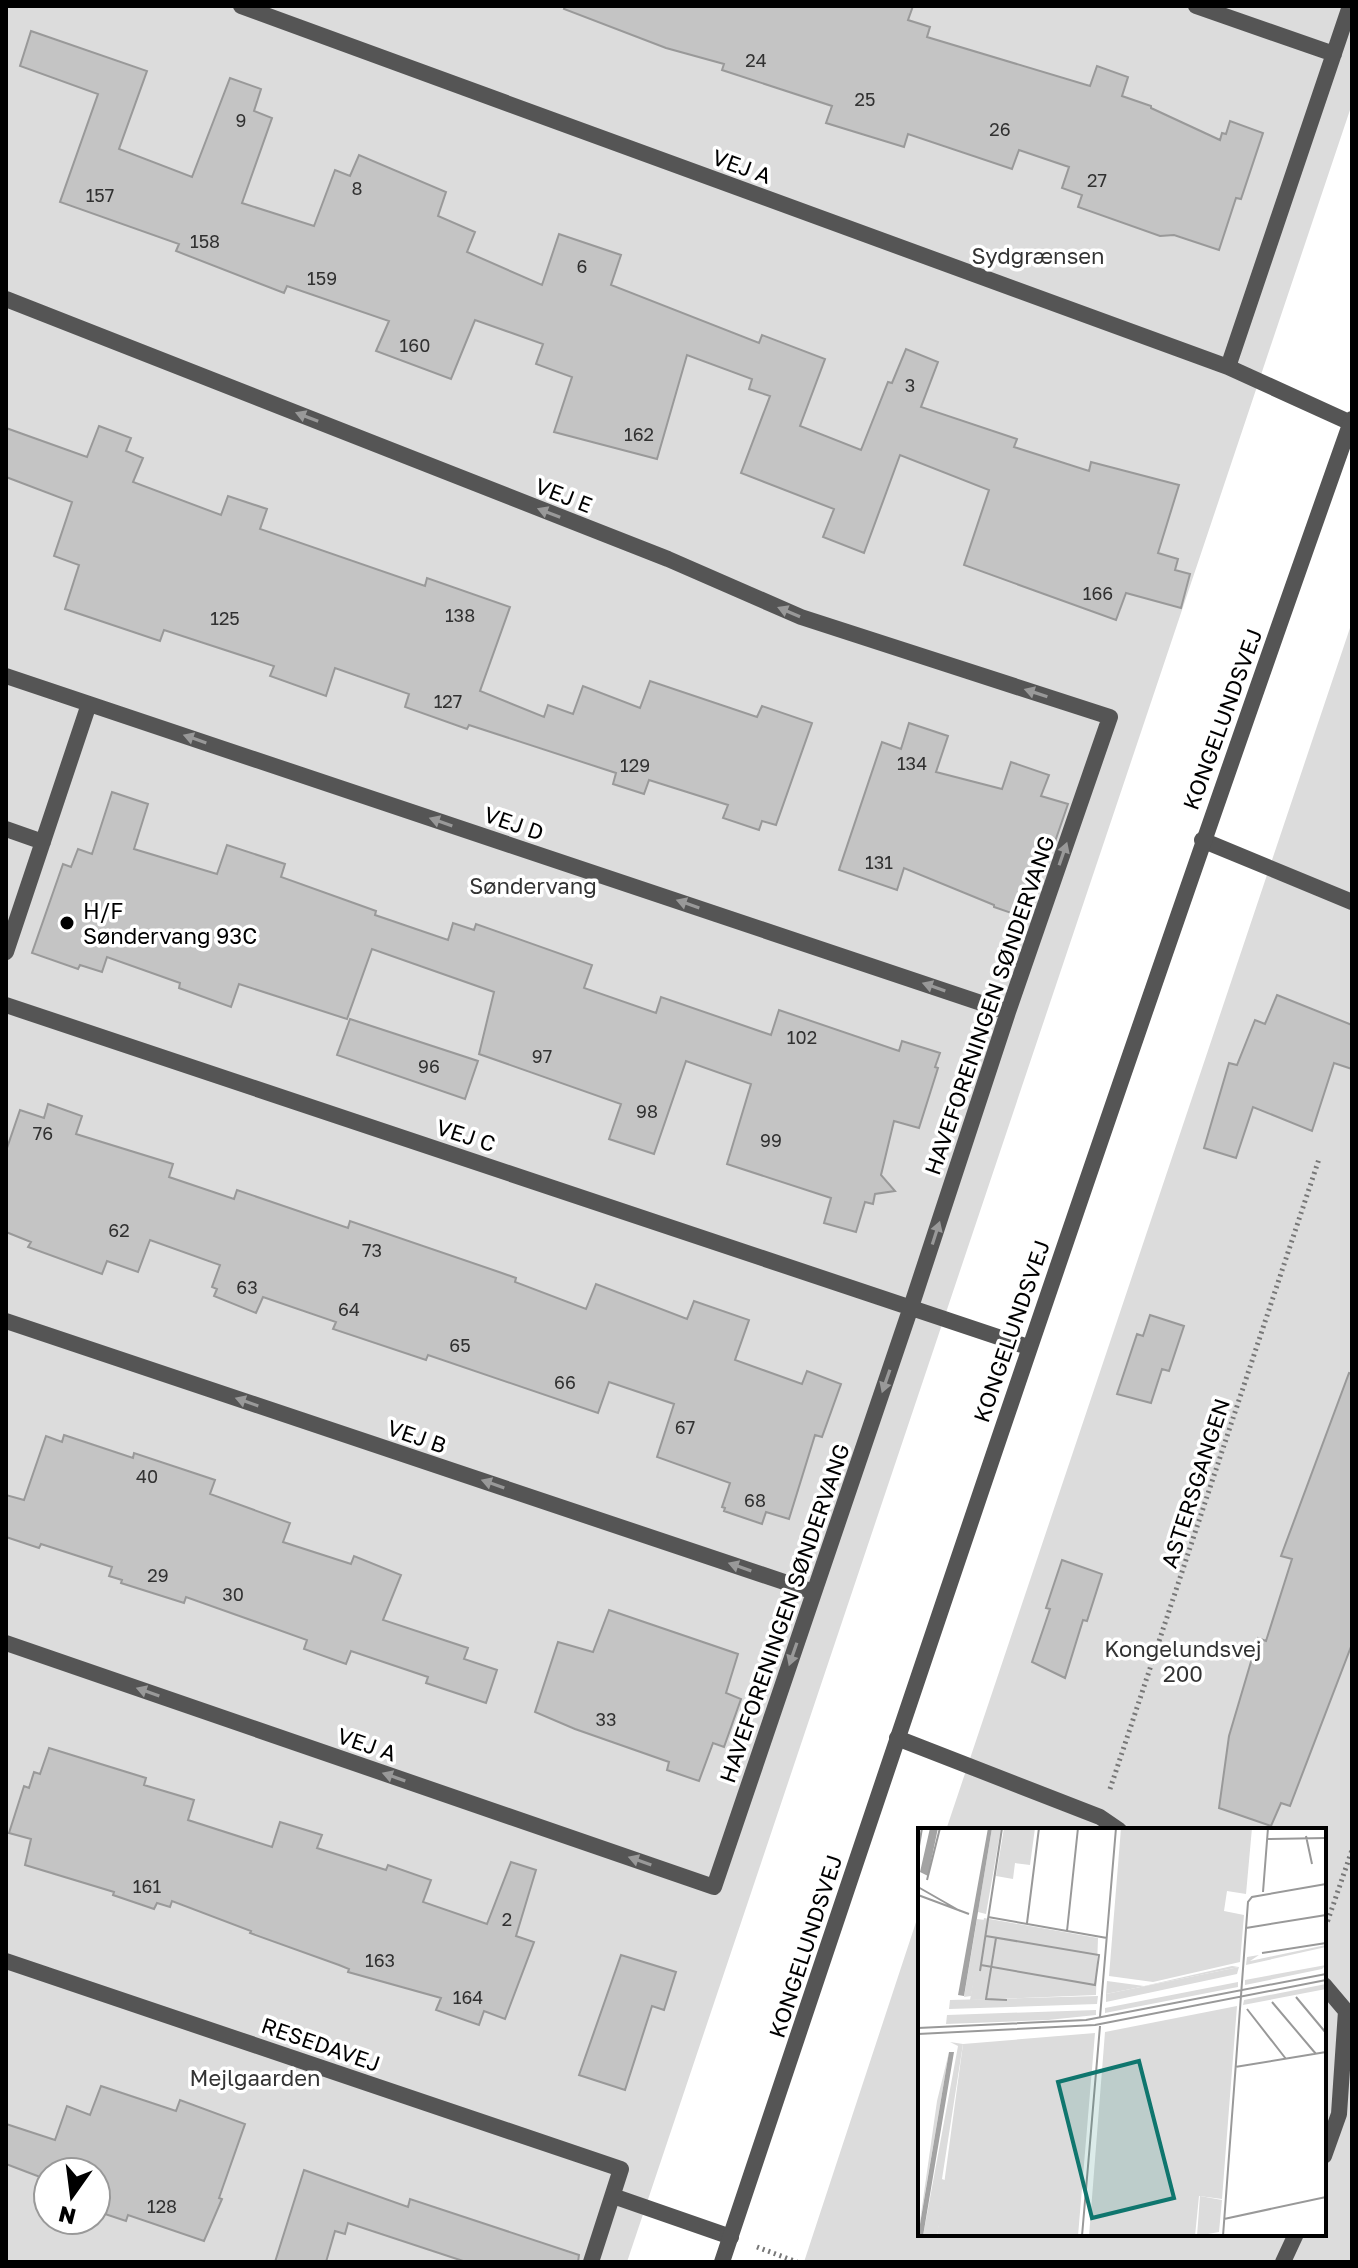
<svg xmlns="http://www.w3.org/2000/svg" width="1358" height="2268" viewBox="0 0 1358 2268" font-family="'Golos Text',sans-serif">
  <rect width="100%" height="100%" fill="#fff"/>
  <path fill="#dcdcdc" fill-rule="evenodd" d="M6,6H1352V104L627,2262H6ZM48,2172H96V2220H48Z
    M1352,622V2262H804L920,1910V2234H1324V1830H946Z"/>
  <path fill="#c4c4c4" stroke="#999" stroke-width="2" d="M565,6H913L908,20L930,27L927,37L1090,86L1097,66L1128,77L1122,96L1151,106V108L1220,140L1222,133L1226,134L1230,121L1263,133L1241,199L1236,198L1219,250L1174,235L1160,236L1078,207L1082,195L1062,188L1069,167L1019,150L1012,169L908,134L904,147L826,123L832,106L722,70L724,64L666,48L564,9Z
    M31,31L147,71L119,149L192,177L230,78L261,89L254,111L272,118L242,203L314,226L335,170L350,176L359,155L446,192L438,216L475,232L467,252L542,285L559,234L621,255L611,285L759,343L762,335L825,359L800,426L861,450L888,382L892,383L906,349L938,362L921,407L1017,439L1014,447L1089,471L1091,462L1179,485L1158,553L1178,559L1175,570L1190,574L1181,608L1126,593L1116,620L964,565L989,490L900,455L864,553L823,537L834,509L741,473L770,396L749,389L752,379L687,355L657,459L554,432L572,377L536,364L543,344L475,320L451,379L376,351L389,321L287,286L284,293L176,251L179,244L60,202L98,94L20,66Z
    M99,426L131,438L126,451L143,458L133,482L221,515L228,496L267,509L260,529L425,586L427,578L510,607L480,691L544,717L548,705L573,714L583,686L640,708L650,681L757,717L762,706L812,723L776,825L762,821L759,830L723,818L728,805L649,780L644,794L613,784L616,773L469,725L467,729L405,707L409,694L335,668L326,696L270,676L274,666L164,630L160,641L65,609L79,565L54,556L72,502L6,477V428L87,457Z
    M909,723L948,736L936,772L1002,789L1011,762L1049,775L1041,796L1068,804L1050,856L1046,854L1026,918L994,907V905L904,868L897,890L839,870L882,742L901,749Z
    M112,792L148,804L134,849L217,874L227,845L285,864L281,877L376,911L375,915L448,940L453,923L474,930L476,924L592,965L584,988L656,1013L661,997L771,1035L779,1010L899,1051L902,1041L940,1053L935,1067L938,1068L919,1128L894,1121L881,1175L895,1191L875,1194L873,1204L865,1202L856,1232L824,1223L831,1198L727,1164L751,1084L686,1061L654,1154L609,1139L621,1104L479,1054L494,992L372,949L347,1019L239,984L231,1007L179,988L180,983L107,957L102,972L80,965L78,969L32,953L63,864L71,867L78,849L92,854Z
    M1277,995L1352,1025V1069L1334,1063L1312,1131L1253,1107L1236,1158L1204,1148L1229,1063L1237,1065L1255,1020L1265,1024Z
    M350,1019L478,1061L465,1099L337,1055Z
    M48,1104L82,1116L76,1134L173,1164L169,1177L234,1199L237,1190L348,1228L350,1221L499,1272L516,1278L515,1282L586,1309L596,1284L687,1319L694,1301L749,1320L735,1360L802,1384L807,1371L841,1384L822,1437L815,1435L789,1519L766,1512L762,1524L724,1511L725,1508L722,1507L730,1483L657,1457L674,1404L609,1382L598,1413L428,1355L426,1360L333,1329L336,1322L263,1297L256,1313L214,1296L217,1289L212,1287L220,1265L150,1240L138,1272L107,1261L102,1274L28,1247L31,1242L6,1232V1151L20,1110L44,1118Z
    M1150,1315L1184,1326L1169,1371L1162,1369L1151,1403L1117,1394L1137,1334L1143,1336Z
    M1349,1373L1352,1374V1644L1290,1806L1281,1803L1271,1826L1219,1808L1229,1736L1258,1638L1266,1641L1292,1559L1281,1556Z
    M64,1435L133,1458L134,1453L215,1480L210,1494L290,1523L283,1542L351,1564L354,1556L401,1575L383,1620L468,1648L464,1659L497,1670L486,1703L426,1683L428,1677L351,1651L346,1664L304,1649L307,1640L186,1597L184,1603L121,1583L122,1580L109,1576L112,1567L41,1544L39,1548L6,1537V1495L24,1500L46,1436L62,1442Z
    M1062,1560L1102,1574L1087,1621L1083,1620L1065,1678L1032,1662L1050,1609L1046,1608Z
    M609,1610L738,1654L726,1693L741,1699L724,1747L713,1743L699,1781L667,1770L669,1762L575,1729L535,1712L558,1642L593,1652Z
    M49,1748L146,1778L144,1785L194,1800L188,1820L272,1847L280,1822L322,1835L317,1848L386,1870L388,1865L431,1880L423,1902L487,1924L511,1862L536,1870L516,1936L534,1942L505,2019L484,2011L479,2025L436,2010L441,1998L348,1972L349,1969L339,1965L250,1933L251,1931L172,1901L170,1907L157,1903L154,1909L113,1895L114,1892L25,1865L31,1839L9,1833L24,1786L29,1788L34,1772L40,1774Z
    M621,1955L676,1972L664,2010L652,2006L625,2090L579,2075Z
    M101,2086L176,2111L180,2100L245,2124L219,2198L222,2199L204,2241L128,2215L126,2221L96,2211V2172H48V2180L6,2164V2124L55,2140L67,2106L90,2115Z
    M304,2170L408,2207L410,2199L579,2255L578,2262H466L348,2223L345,2234L335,2231L326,2262H275Z"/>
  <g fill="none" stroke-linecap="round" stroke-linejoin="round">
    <path stroke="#777" stroke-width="5" stroke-dasharray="2 4" stroke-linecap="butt" d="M1110,1789L1319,1159
      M1324,1926L1328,1920L1352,1850
      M757,2247L797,2262"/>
    <path stroke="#555" stroke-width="16" d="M241,6L1228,367L1351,423
      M1196,6L1334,54
      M6,299L668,559L801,617L1110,717L1008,1012L911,1307L714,1887L6,1643
      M1228,367L1350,6
      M6,676L1008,1012
      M6,829L43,842
      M1202,840L1352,902
      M6,952L89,704
      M6,1005L1028,1347
      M6,1321L814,1592
      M897,1738L1100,1817L1119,1830
      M6,1961L621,2169L591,2262
      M1324,1985L1346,2011L1339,2114L1324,2156
      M613,2196L731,2237
      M1283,2262L1296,2234"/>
    <path stroke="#555" stroke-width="16" d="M722,2262C928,1646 1135,1031 1352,419"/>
  </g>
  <defs><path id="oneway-solid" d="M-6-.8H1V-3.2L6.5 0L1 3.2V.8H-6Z" transform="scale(2)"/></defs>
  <g fill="#999">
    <use href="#oneway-solid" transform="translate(307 417) rotate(-159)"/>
    <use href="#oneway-solid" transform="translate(549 513) rotate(-159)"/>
    <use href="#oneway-solid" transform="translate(789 612) rotate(-157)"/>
    <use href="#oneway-solid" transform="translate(1036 693) rotate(-162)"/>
    <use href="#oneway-solid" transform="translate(195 739) rotate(-161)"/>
    <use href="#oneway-solid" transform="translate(441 822) rotate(-161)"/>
    <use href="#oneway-solid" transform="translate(1063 854) rotate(-71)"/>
    <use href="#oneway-solid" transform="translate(688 904) rotate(-161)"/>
    <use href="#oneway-solid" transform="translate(934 987) rotate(-161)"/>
    <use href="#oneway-solid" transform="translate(936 1233) rotate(-72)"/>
    <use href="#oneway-solid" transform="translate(886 1381) rotate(109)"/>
    <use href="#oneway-solid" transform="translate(247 1402) rotate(-161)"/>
    <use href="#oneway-solid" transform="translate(493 1484) rotate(-161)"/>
    <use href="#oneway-solid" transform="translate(740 1567) rotate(-161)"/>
    <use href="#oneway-solid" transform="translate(793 1654) rotate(109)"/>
    <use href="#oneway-solid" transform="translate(148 1692) rotate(-161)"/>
    <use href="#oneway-solid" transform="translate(394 1777) rotate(-161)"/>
    <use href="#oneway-solid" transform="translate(640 1861) rotate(-161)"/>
  </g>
  <circle fill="#000" stroke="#fff" stroke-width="3" cx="67" cy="923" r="8"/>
  <g text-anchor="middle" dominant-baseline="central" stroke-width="7" stroke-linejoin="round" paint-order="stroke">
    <g font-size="18" fill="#313131">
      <text x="756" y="60">24</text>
      <text x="865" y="99">25</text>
      <text x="241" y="120">9</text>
      <text x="1000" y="129">26</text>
      <text x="1097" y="180">27</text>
      <text x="357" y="188">8</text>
      <text x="100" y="195">157</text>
      <text x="205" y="241">158</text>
      <text x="582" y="266">6</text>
      <text x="322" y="278">159</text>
      <text x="415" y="345">160</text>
      <text x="910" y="385">3</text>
      <text x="639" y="434">162</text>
      <text x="1098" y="593">166</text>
      <text x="460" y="615">138</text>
      <text x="225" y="618">125</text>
      <text x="448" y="701">127</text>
      <text x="912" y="763">134</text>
      <text x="635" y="765">129</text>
      <text x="879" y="862">131</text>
      <text x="802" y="1037">102</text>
      <text x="542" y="1056">97</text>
      <text x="429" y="1066">96</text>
      <text x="647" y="1111">98</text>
      <text x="43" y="1133">76</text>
      <text x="771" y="1140">99</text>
      <text x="119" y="1230">62</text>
      <text x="372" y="1250">73</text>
      <text x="247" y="1287">63</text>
      <text x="349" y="1309">64</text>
      <text x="460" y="1345">65</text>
      <text x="565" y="1382">66</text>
      <text x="685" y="1427">67</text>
      <text x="147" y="1476">40</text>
      <text x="755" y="1500">68</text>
      <text x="158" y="1575">29</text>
      <text x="233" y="1594">30</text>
      <text x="606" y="1719">33</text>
      <text x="147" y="1886">161</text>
      <text x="507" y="1919">2</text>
      <text x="380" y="1960">163</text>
      <text x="468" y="1997">164</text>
      <text x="162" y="2206">128</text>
    </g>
    <g font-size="22" fill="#000" stroke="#fff">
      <text transform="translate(742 166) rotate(20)">VEJ A</text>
      <text transform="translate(564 495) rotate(21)">VEJ E</text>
      <text transform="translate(1222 719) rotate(-70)">KONGELUNDSVEJ</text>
      <text transform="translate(514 823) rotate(19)">VEJ D</text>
      <text transform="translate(989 1005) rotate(-71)">HAVEFORENINGEN SØNDERVANG</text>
      <text transform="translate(466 1135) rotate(18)">VEJ C</text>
      <text transform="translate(1011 1331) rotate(-71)">KONGELUNDSVEJ</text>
      <text transform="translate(417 1436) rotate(19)">VEJ B</text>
      <text transform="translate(1195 1483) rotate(-72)">ASTERSGANGEN</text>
      <text transform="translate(784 1613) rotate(-71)">HAVEFORENINGEN SØNDERVANG</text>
      <text transform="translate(367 1744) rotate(19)">VEJ A</text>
      <text transform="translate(805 1946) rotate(-72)">KONGELUNDSVEJ</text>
      <text transform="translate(321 2044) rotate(19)">RESEDAVEJ</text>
    </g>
    <g font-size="22" fill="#333" stroke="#fff">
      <text x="1038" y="255">Sydgrænsen</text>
      <text x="533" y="885">Søndervang</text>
      <text x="1183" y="1648">Kongelundsvej<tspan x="1183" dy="25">200</tspan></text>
      <text x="255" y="2077">Mejlgaarden</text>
    </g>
    <g font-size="22" fill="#000" stroke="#fff" text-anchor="start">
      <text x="83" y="910">H/F<tspan x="83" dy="25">Søndervang 93C</tspan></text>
    </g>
  </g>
  <g transform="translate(918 1828)">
    <rect width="408" height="408" fill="#fff"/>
    <path d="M59,91L67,92L53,168L46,169ZM408,117V119L328,137L329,129L341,127L332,133ZM408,137L404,141L327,157V152ZM321,139L319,146L188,174V166ZM320,154V159L187,185V180ZM180,168L179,176L31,181L32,172ZM178,182V187L130,192L28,196L29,187ZM282,368L304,372L301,404L279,408Z" fill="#dcdcdc"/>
    <path d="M314,138L321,139L188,166L189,153L226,158ZM408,156V161L325,177L326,172ZM32,214L45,216L24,351L29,353L19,408H5L40,218ZM31,224L0,407L19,273Z" fill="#dcdcdc"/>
    <path d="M74,0H83L68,86L60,84ZM86,0H117L112,37L97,35L95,51L78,48ZM203,0H334L328,66L309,63L306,83L326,87L322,134L235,154L191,148ZM66,90L180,110L178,167L52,172ZM319,178L304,371L281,368L277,408H171L187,204ZM177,205L160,408H19L45,216Z" fill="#dcdcdc"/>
    <path d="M12,0H20L10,48L2,44ZM70,0H74L46,168L40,167ZM31,224H36L5,408H0Z" fill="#a3a3a3"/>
    <path fill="none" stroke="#999" stroke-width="2" d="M388,8L394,36M350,11L408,10M0,24L4,0M9,52L22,0M0,59L42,83M345,64L350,0M0,67L51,86M70,89L189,110M109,95L121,0M328,100L408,87M149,103L160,0M78,110L68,171L89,172M344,125L408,115M63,137L177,157L181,127L68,108M62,143L84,0M378,169L408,205M354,174L398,226M329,181L368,231M182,189L198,0M0,200L168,192L408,146M0,206L177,197L408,152M317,239L408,224M306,391L408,369M164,408L182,198M305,408L330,74L334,69L408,56"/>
    <path fill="#0f766e" fill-opacity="0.15" stroke="#0f766e" stroke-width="4" d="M221,233L256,370L174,390L140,254Z"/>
    <rect width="408" height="408" fill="none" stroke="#000" stroke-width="4"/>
  </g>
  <rect width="1358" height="2268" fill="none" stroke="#000000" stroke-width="16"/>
  <g transform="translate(72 2196) rotate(194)"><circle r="38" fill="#ffffff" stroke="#999999" stroke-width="2"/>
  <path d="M0-6L14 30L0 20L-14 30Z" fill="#000000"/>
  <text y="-12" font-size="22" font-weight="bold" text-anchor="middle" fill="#000000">N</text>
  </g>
</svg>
